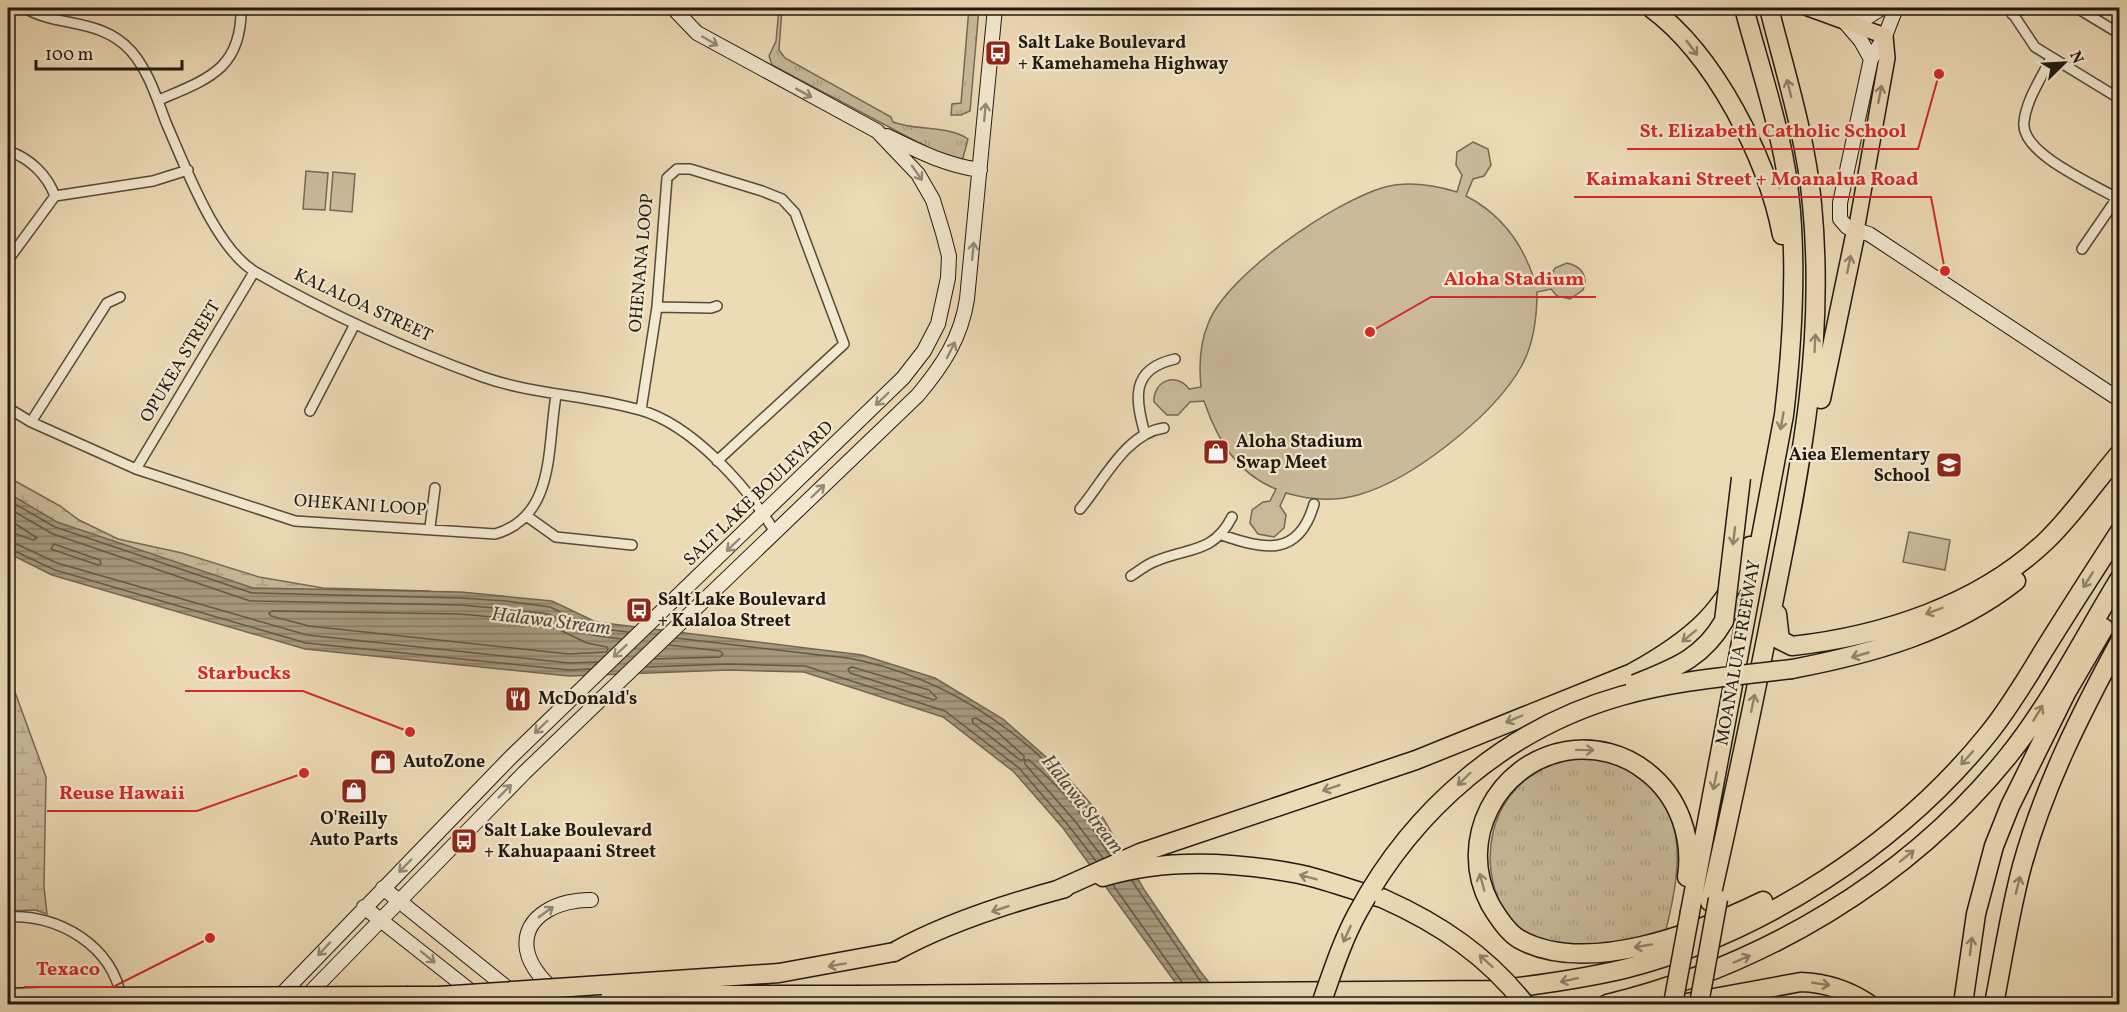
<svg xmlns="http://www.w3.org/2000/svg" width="2127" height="1012" viewBox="0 0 2127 1012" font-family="Vollkorn,serif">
  <defs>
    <pattern id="grass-tufts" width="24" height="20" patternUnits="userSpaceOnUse" patternTransform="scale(1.5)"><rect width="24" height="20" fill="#caba9a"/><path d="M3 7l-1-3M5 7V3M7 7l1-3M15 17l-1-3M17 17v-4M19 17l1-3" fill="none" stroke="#ad9f84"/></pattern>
    <pattern id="wetland-marsh" width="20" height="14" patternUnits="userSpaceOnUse" patternTransform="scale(1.5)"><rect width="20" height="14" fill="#caba9a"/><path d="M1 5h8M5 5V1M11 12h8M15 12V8" fill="none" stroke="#ad9f84"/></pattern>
    <pattern id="water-rules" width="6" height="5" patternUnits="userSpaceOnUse" patternTransform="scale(1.5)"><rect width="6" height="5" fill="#a8997e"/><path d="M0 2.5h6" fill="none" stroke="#887c66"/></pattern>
  </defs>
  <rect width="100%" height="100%" fill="#eddbb6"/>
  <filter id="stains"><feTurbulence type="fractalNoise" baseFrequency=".00333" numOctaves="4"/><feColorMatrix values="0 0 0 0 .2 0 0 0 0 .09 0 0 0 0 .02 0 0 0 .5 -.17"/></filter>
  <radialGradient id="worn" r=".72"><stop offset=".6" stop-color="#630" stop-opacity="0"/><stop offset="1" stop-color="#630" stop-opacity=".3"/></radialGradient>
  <path fill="url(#grass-tufts)" stroke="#766a56" stroke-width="1.5" d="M779,8H782L779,50L785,58L891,117L893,122C916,131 947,125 968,139L963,158L955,162L772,65L769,56L776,41Z
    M969,8H979L970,111L961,115H951L952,104L961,103Z
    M1579,758C1591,759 1606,758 1616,761C1623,764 1630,770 1636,774C1694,812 1678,881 1664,938C1645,941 1593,954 1578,952C1571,951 1563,946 1556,944C1548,941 1537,940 1530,935C1484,909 1479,837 1509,797C1526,774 1552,762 1579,758Z"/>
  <path fill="url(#wetland-marsh)" stroke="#766a56" stroke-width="1.5" d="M8,477L60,506L79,520L118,539L182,553L259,577L323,588L430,591L290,608L8,519Z
    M8,673L46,777L44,887L47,914L35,910L8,911Z"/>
  <path fill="#caba9a" stroke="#766a56" stroke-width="1.5" d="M1473,142L1488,149L1491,165L1484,176L1473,179L1466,196C1501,214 1523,243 1535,282L1549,279L1555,268L1567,263C1581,266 1589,276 1583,290L1570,299L1557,296L1551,289L1537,292C1537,318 1534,344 1521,367C1493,416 1412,480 1358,495C1333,502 1310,500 1286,493L1280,506L1286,515L1284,528L1274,537L1258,534L1250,523L1252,510L1263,502L1270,501L1276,489C1236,473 1217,439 1204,401L1190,402L1178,415H1167L1154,402C1153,380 1177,372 1189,389L1201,387C1199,367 1200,343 1208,324C1226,275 1335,201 1385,187C1408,181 1434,185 1457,192L1462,175L1456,165L1457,152Z
    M306,171L328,173L325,210L303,209Z
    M333,172L355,174L352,212L330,210Z
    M1909,532L1950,540L1945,570L1903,562Z"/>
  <path fill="url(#water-rules)" stroke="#726652" stroke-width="1.5" d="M8,493L57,522L253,588L461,592L552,601L596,622L862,655L935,678L1003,719L1062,771L1103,818L1145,891L1200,971L1226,1004H1191L1063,828L1014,772L943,717L804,672L728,670L569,676L305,649L52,575L8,553Z"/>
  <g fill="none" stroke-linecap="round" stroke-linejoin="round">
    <path stroke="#645948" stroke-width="1.5" d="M8,500L55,527L252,593L461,598L506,601L550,607L594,628L628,632
      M8,508L53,534L250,601L461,605L505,609L548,614L592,635L621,639
      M8,519L37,538L33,540L8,531
      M8,540L57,563L307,635L569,663L598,662
      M54,544L100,560L101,564L98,565L51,549Z
      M8,548L55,570L306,643L569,670L590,669
      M272,611L460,614L504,618L545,623L587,643L607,647L608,650L606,652L569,654L309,626L271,616L269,613Z
      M676,638C719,643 761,648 803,653C822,656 843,656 862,661C966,684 1064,759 1116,852
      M654,659L720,657L723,654L720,651L669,645
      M646,667L728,664L805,666L945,711L1019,768L1068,825L1096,861
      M852,667L929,690L937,698L934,700L850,673L848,669Z
      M976,718L995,730L1024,756V760H1020L973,723L972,719Z
      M1103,858L1074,820L1025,764V760H1029C1061,788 1088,818 1109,855
      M1132,881L1201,982
      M1113,885L1182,982"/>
    <defs>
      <path id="street" d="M25,8C58,28 100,17 131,51C150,73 157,100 167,125C186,168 216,250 257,273C329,314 406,349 483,377C534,395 589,395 640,410C693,425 747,487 775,532
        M2009,8L2035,47L2120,99
        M2077,8L2120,34
        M2012,14L2025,8
        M2051,58C2042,77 2026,100 2024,122C2020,154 2096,185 2120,200
        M159,100C208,79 242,69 241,8
        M8,151C30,158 47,175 55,196
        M2082,249L2117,198
        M8,260L55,196L153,181L188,170
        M657,307L711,308L717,306
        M8,408L31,422L136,469L295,521L495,534C556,517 547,446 556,396
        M641,410L657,307L667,178L677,169H690L762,191L782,199L795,213L844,344L717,461
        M310,411L355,324
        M31,422L107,303L120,297
        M1145,434C1135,399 1130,369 1175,359
        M136,469L254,272
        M1080,509C1103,482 1126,433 1164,428
        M528,517L556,537L632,545
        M430,527L435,488
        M1222,535C1265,550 1299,557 1314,504
        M1131,576C1139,571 1147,564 1156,561C1189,547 1213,554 1232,517
        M8,917C57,913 115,947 121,999"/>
      <path id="secondary" d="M1896,8L1885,36L1871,59L1840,203V219L1847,227L1869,234L2120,400
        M1843,20L1861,41L1871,59
        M1843,20L1866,18L1882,8
        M887,136C918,151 945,165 980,170
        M383,888L527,1004
        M364,907L487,1004
        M276,1000L510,758L903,378L924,351L938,324L948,278L949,256L943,233L933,200L918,174L877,131L697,33L673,8
        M302,1001L524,773L918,395C943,365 961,338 967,299L995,8
        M569,1004C554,990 531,973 527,950C521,914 563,899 591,900"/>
      <path id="primary" d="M1808,8L1885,36L1887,58L1856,231"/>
      <path id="highway" d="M1651,8C1715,55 1767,158 1782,235
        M1821,399L1856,231
        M1777,614L1780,640L1792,646C1882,636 1979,605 2046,541C2074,514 2095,482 2120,453
        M1792,669C1871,654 1951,632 2016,581
        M1103,877C1165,858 1236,862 1299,874C1327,880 1354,891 1382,898
        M1687,877C1693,838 1679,797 1647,772C1625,754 1595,746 1566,751C1497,763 1456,841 1490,904C1497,916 1507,932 1519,939C1587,977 1699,932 1763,901
        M1055,891L1140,853L1416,760L1632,673C1690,641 1728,611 1750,546
        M1710,902C1733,800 1755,697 1775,594C1802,461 1825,340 1812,204C1806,137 1785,72 1769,8
        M1690,912L1784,415C1794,330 1800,228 1781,145C1771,99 1756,53 1744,8
        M894,952C944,924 1009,903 1065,888
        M858,995L1494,990C1538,985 1581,979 1624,969C1762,934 1900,844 1989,733C2010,707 2027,678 2044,650C2069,610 2094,571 2120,531
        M408,996H439
        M8,998L41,997
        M1607,1004C1762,966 1908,881 2009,755C2052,701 2084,637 2120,578
        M1681,1004L1801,982C1827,983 1848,990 1869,1004
        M1963,1004L1976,914L1994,846L2010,806L2066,693L2104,628
        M1994,1004C2003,958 2010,911 2022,866C2044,786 2081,713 2120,641"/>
    </defs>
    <use href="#street" stroke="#544a3a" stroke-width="12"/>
    <use href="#secondary" stroke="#211911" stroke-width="16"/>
    <use href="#primary" stroke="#211911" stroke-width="18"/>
    <use href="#highway" stroke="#211911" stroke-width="21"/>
    <use href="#street" stroke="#f3e8d0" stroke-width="9"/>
    <use href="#secondary" stroke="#f3e8d0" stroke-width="14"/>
    <use href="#primary" stroke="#eddbb6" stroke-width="15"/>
    <use href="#highway" stroke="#eddbb6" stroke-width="18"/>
    <defs>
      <path id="highway-bridge" d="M1635,684C1674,668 1702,659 1724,621L1741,478
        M1384,899C1440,924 1487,956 1525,1004
        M611,995H858
        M439,996L779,973L894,952
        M41,997L408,996
        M1321,1004C1332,973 1342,941 1358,912C1414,808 1508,728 1621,696C1677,680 1735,676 1792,669
        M1673,1004L1690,912
        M1699,1004L1718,899"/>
    </defs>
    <use href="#highway-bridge" stroke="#211911" stroke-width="21" stroke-linecap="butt"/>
    <use href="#highway-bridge" stroke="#eddbb6" stroke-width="18"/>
  </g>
  <defs><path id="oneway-shaft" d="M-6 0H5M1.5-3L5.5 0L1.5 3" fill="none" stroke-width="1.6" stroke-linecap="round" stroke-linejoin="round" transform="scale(1.5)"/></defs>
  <g stroke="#948b7a">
    <use href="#oneway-shaft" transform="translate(710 41) rotate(30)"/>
    <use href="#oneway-shaft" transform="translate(804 93) rotate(29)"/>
    <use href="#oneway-shaft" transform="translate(985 112) rotate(-85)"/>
    <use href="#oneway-shaft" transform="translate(917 173) rotate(55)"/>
    <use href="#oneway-shaft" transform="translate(973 251) rotate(-84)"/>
    <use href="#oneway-shaft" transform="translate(951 350) rotate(-63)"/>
    <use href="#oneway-shaft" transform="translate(882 399) rotate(136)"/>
    <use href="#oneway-shaft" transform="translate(818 491) rotate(-44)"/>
    <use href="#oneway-shaft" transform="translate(733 545) rotate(136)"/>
    <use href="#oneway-shaft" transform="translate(620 651) rotate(137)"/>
    <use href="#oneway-shaft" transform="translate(541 727) rotate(136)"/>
    <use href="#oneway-shaft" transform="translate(505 791) rotate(-45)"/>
    <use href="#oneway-shaft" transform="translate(405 866) rotate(134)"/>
    <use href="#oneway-shaft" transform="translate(546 912) rotate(-36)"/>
    <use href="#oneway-shaft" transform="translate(324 949) rotate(133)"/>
    <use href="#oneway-shaft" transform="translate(428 957) rotate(39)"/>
  </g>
  <g stroke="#91846c">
    <use href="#oneway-shaft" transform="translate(1692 48) rotate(53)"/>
    <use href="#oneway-shaft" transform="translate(1789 88) rotate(-104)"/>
    <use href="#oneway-shaft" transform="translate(1880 94) rotate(-79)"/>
    <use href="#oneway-shaft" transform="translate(1849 264) rotate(-78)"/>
    <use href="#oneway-shaft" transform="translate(1815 343) rotate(-87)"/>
    <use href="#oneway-shaft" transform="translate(1782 421) rotate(100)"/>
    <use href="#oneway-shaft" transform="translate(1734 536) rotate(97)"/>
    <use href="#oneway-shaft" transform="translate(2088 580) rotate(122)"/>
    <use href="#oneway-shaft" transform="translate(1934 611) rotate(159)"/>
    <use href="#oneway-shaft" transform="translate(1689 636) rotate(141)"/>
    <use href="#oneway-shaft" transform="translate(1860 655) rotate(164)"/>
    <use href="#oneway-shaft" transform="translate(1753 703) rotate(-78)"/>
    <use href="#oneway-shaft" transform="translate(2038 713) rotate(-59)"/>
    <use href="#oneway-shaft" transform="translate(1514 719) rotate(157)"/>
    <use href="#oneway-shaft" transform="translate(1585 750) rotate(1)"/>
    <use href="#oneway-shaft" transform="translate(1967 758) rotate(132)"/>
    <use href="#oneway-shaft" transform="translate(1464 779) rotate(136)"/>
    <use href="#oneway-shaft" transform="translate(1715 781) rotate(101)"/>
    <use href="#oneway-shaft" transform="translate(1331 788) rotate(161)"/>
    <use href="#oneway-shaft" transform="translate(1907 856) rotate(-39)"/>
    <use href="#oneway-shaft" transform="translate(1308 877) rotate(-165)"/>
    <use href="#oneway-shaft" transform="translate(1482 882) rotate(-105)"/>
    <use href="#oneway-shaft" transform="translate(2018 885) rotate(-76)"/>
    <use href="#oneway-shaft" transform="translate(1000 909) rotate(161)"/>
    <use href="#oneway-shaft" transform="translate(1347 934) rotate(115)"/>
    <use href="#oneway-shaft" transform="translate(1643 946) rotate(170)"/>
    <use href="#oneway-shaft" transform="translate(1971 946) rotate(-83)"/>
    <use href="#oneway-shaft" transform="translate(1742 959) rotate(-23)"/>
    <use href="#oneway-shaft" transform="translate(1486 961) rotate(-138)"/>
    <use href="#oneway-shaft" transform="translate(837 965) rotate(170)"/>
    <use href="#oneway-shaft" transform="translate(1569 980) rotate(168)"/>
    <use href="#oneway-shaft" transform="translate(1821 984) rotate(9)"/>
  </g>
  <defs>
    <symbol id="bus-square" viewBox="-11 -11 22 22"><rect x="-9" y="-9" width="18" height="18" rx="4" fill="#8f2418" stroke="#f3e8d0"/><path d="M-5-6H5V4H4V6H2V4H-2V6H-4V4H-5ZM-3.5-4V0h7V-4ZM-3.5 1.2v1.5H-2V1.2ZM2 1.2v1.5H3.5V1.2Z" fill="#fff"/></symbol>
    <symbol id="shop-square" viewBox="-11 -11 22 22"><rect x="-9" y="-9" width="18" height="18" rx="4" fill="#8f2418" stroke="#f3e8d0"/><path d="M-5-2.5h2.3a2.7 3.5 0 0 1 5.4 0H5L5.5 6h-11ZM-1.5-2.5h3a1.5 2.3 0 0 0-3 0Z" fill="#fff"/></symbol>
    <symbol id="school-square" viewBox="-11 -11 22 22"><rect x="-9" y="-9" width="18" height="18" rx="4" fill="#8f2418" stroke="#f3e8d0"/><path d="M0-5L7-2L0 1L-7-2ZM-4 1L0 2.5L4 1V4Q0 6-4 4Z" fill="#fff"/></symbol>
    <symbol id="restaurant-square" viewBox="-11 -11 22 22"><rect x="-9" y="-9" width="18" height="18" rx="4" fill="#8f2418" stroke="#f3e8d0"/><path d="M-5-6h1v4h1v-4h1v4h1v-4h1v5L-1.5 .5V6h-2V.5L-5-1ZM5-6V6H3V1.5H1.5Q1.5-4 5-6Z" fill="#fff"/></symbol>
  </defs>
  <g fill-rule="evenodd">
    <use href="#bus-square" x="983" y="38" width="30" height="30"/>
    <use href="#shop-square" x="1201" y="437" width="30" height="30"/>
    <use href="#school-square" x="1934" y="450" width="30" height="30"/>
    <use href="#bus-square" x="624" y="595" width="30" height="30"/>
    <use href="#restaurant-square" x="503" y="684" width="30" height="30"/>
    <use href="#shop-square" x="368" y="747" width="30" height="30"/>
    <use href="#shop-square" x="339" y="776" width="30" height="30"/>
    <use href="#bus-square" x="449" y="826" width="30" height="30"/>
  </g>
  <g text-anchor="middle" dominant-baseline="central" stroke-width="4.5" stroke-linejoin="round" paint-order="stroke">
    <g font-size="18" font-weight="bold" fill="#211911" stroke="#f3e8d0" text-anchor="start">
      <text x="1018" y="43">Salt Lake Boulevard<tspan x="1018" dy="21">+ Kamehameha Highway</tspan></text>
      <text x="1236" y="442">Aloha Stadium<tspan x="1236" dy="21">Swap Meet</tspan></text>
      <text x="1930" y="455" text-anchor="end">Aiea Elementary<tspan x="1930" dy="21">School</tspan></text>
      <text x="658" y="600">Salt Lake Boulevard<tspan x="658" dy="21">+ Kalaloa Street</tspan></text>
      <text x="538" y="699">McDonald's</text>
      <text x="403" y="762">AutoZone</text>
      <text x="354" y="819" text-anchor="middle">O'Reilly<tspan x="354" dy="21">Auto Parts</tspan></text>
      <text x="484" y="831">Salt Lake Boulevard<tspan x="484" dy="21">+ Kahuapaani Street</tspan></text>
    </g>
    <g font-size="18" fill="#211911" stroke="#f3e8d0">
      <text transform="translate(642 263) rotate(-85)">OHENANA LOOP</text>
      <text transform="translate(363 306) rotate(25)">KALALOA STREET</text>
      <text transform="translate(181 362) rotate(-59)">OPUKEA STREET</text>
      <text transform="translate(759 494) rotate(-44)">SALT LAKE BOULEVARD</text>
      <text transform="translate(360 506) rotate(4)">OHEKANI LOOP</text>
      <text transform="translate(1739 653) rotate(-80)">MOANALUA FREEWAY</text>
    </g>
    <g font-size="20" font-style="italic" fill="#574c3d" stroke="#f3e8d0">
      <text transform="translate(551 622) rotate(7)">Hālawa Stream</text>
      <text transform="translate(1082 805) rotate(52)">Hālawa Stream</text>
    </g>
  </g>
  <path fill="none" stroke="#d62828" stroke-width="2" d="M1939 74L1918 149H1627M1945 271L1931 197H1574M1370 332L1431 297H1596M410 732L303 691H185M304 773L197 811H47M210 938L113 987H24"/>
  <g fill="#d62828" stroke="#f3e8d0" stroke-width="2">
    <circle cx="1939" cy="74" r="6"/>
    <circle cx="1945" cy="271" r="6"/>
    <circle cx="1370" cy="332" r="6"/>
    <circle cx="410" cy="732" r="6"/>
    <circle cx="304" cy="773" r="6"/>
    <circle cx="210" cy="938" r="6"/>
  </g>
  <g font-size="20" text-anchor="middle" font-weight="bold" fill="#d62828" stroke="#f3e8d0" stroke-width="4.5" stroke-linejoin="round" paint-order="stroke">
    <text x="1773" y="137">St. Elizabeth Catholic School</text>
    <text x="1752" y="185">Kaimakani Street + Moanalua Road</text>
    <text x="1514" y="285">Aloha Stadium</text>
    <text x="244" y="679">Starbucks</text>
    <text x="122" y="799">Reuse Hawaii</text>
    <text x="68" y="975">Texaco</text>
  </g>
  <rect width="2127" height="1012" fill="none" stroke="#eddbb6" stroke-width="30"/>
  <rect x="9" y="9" width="2109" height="994" fill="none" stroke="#211911" stroke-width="3"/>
  <rect x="15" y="15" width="2097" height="982" fill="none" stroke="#211911" stroke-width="1.5"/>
  <g transform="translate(2064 63) rotate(66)" stroke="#f3e8d0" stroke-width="4.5" paint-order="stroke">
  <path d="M0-4.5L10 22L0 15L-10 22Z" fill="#211911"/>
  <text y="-9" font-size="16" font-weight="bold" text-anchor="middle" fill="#211911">N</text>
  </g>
  <path d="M36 60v9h146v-9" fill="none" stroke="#211911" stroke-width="3"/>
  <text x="45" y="60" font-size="18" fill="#211911" stroke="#f3e8d0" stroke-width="4.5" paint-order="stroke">100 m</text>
  <rect width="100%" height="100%" filter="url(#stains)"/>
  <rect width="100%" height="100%" fill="url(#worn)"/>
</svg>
